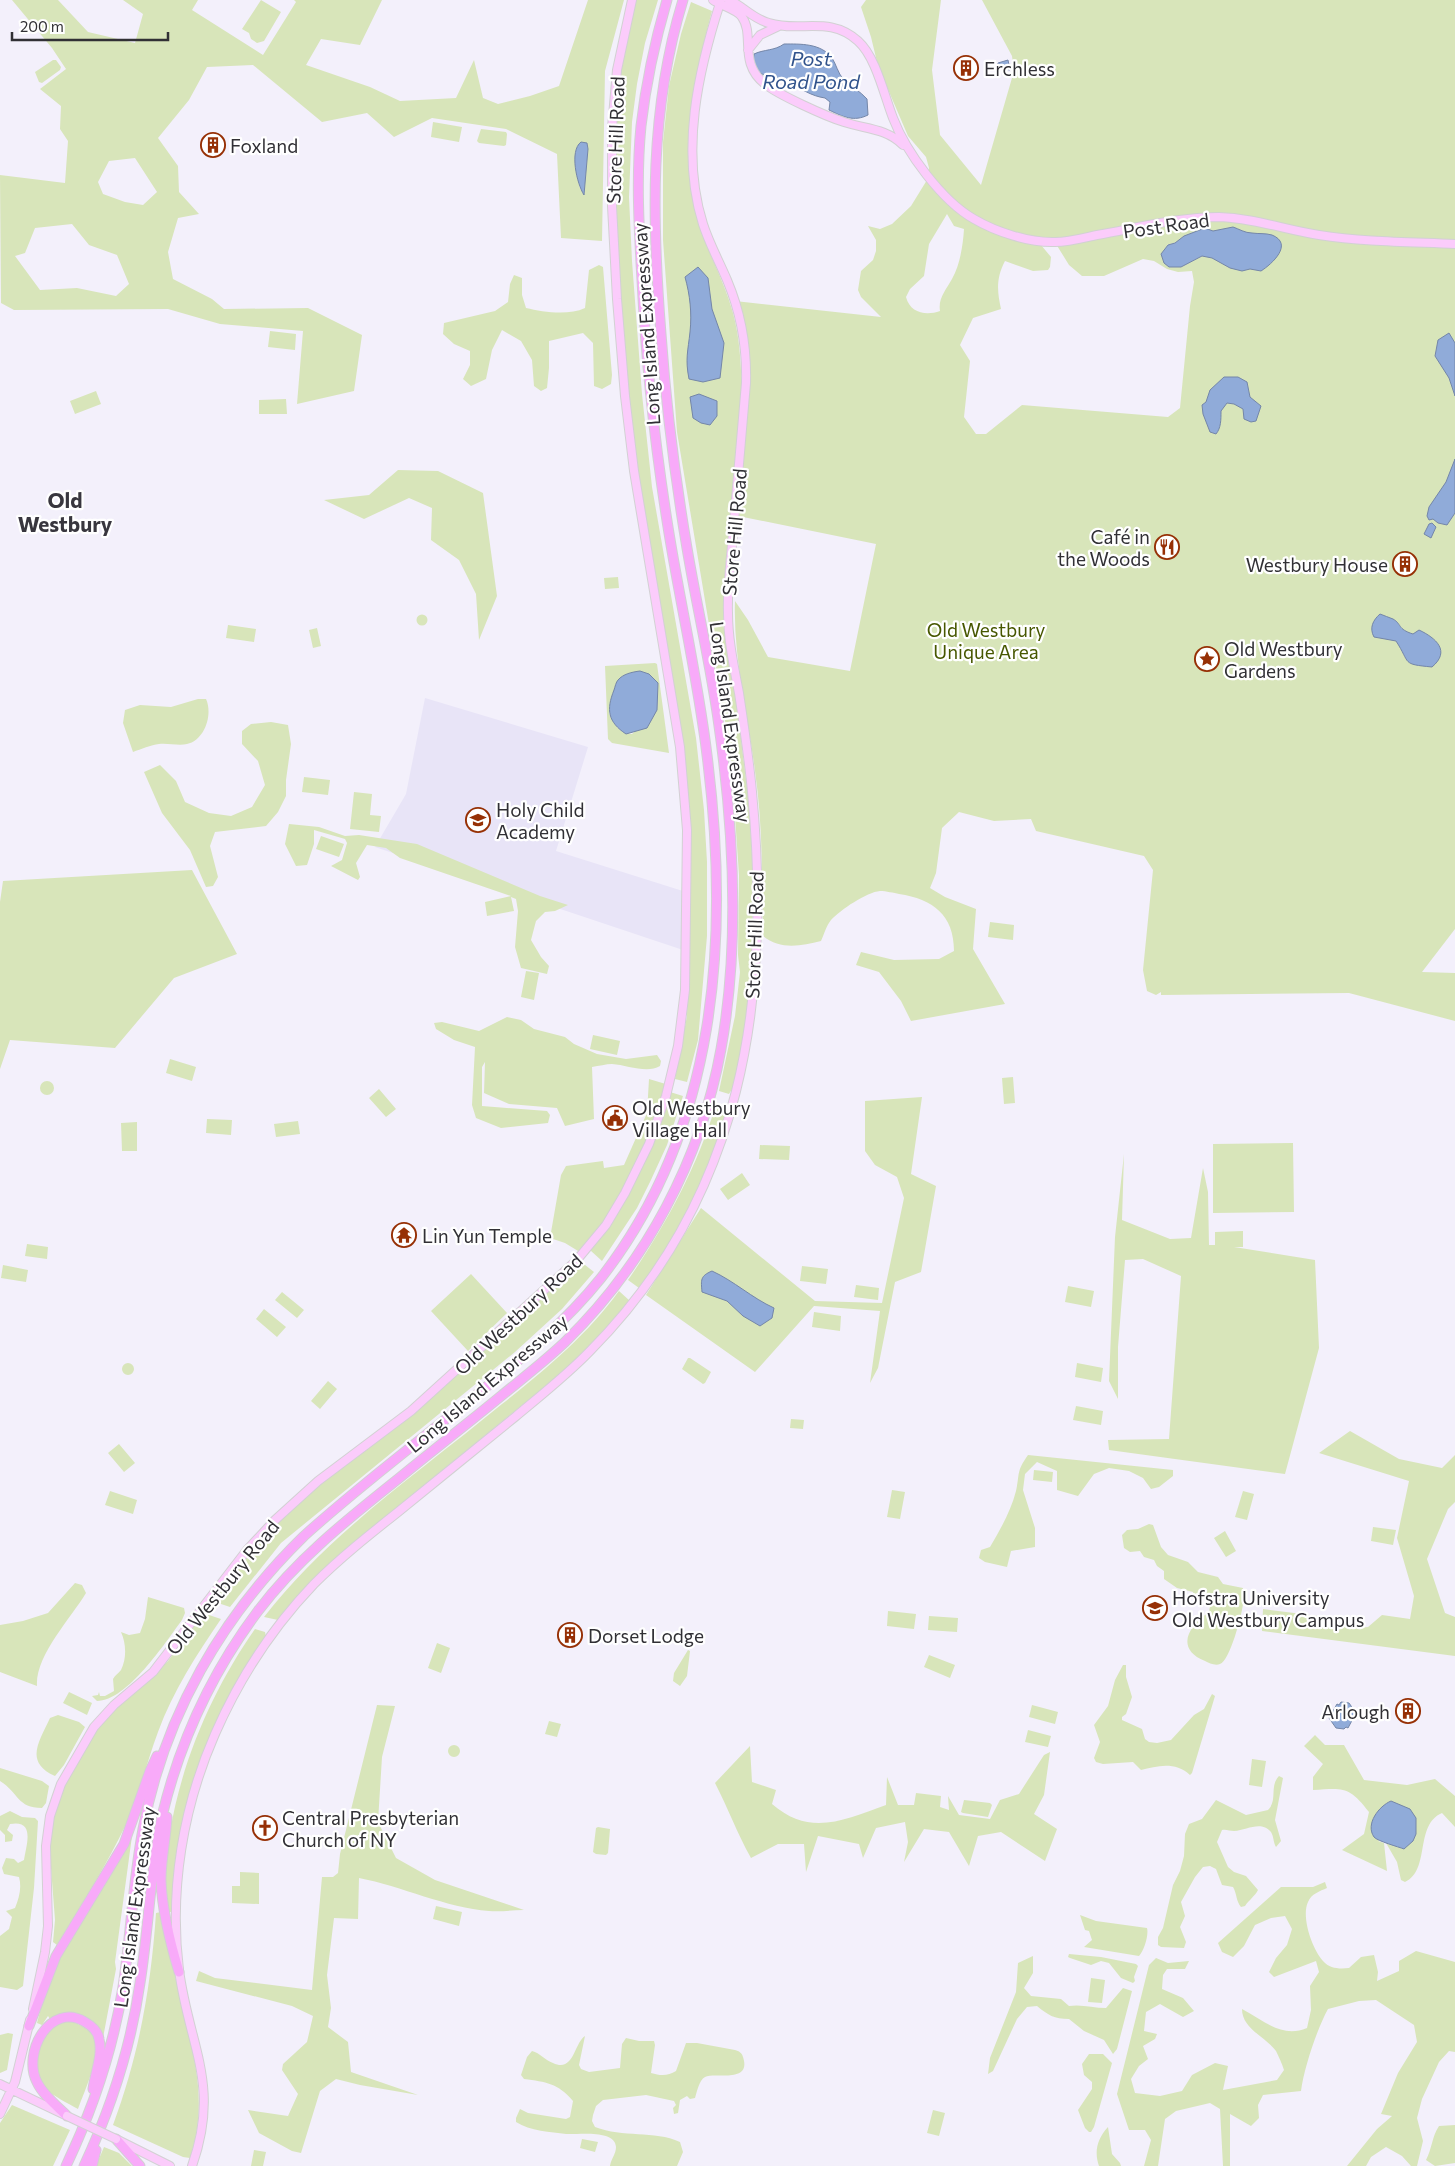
<svg xmlns="http://www.w3.org/2000/svg" width="1455" height="2166" viewBox="0 0 1455 2166" font-family="Commissioner,sans-serif">
  <rect width="100%" height="100%" fill="#f3f0fb"/>
  <path fill="#e8e4f7" d="M425,698L588,747L556,851L686,892V951L375,847L406,794Z"/>
  <path fill="#d8e5ba" fill-rule="evenodd" d="M12,0H58L88,32L135,43L143,14L123,0H198L192,10L263,55L296,2L294,0H382L360,45L321,39L306,65L370,87L400,101L456,98L474,60L483,98L498,104L530,96L559,86L588,0H624L605,71L602,241L561,238L557,154L506,129L432,118L394,137L367,113L322,122L253,65L207,67L189,100L158,138L178,166L179,192L199,214L178,218L168,252L173,279L212,299L224,309L308,308L362,335L354,391L297,404L303,331L220,324L168,309L14,310L1,303L0,175L65,183L68,141L60,129L61,106L40,89L66,69L52,48ZM587,143L588,149L584,191L580,189L576,160ZM135,158L157,192L143,205L125,202L103,194L98,182L109,161ZM72,224L89,245L117,255L129,284L116,296L77,288L40,290L15,256L25,253L35,228Z
    M261,0L281,12L264,41L257,43L251,39L249,33L242,29Z
    M635,0H658L645,43L637,84L632,122L629,197L632,261L642,394L652,487L696,738L704,810L707,862V936L698,1040L687,1082L675,1079L687,1016L690,858L688,798L681,739L643,518L626,381L616,236L615,113L621,62Z
    M866,0H941L932,70L940,135L981,185L1014,71L1012,56L982,0H1455V929L1422,972L1455,973V1021L1349,993L1161,995V992L1156,995L1147,991L1143,970L1153,870L1144,856L1036,831L1031,819L994,821L959,812L942,828L936,873L930,888L945,897L976,909L973,949L1005,1004L911,1021L901,1001L879,972L856,965L861,952L894,960L939,959L954,951C954,915 933,899 899,894C894,893 886,891 880,891C867,892 840,910 831,920C826,926 824,935 821,941C801,946 780,950 763,936C762,881 763,826 755,771C748,715 733,658 735,601L748,620L768,657L850,671L876,544L738,516L747,415L746,383L735,301L881,317L861,297L858,290L861,271L873,260L876,251V240L868,226L880,229L892,224L911,206L927,180L929,168L926,157L908,136L878,66L871,37L861,7ZM947,214L954,226L964,229C963,245 960,265 952,279C946,290 938,298 940,311C926,316 910,313 906,297L910,289L924,276L929,244ZM1205,228L1202,256L1181,267L1167,245C1178,243 1193,233 1205,228ZM1056,244L1069,265L1082,276H1104L1143,259L1154,261L1167,269L1178,272L1192,271L1194,282L1190,306L1180,408L1168,417L1022,405L986,434H976L964,417L970,361L960,345L973,318L1001,309C997,291 996,278 1005,261L1033,271L1048,270L1050,267L1051,257L1041,245Z
    M691,2L712,11C694,78 680,148 697,217C706,249 724,280 733,313C740,339 741,365 742,392L723,623L737,706L749,804L752,854V968L745,1039L734,1086L729,1094L719,1091L735,1016L740,972L738,955L739,875L731,757L677,432L663,240V142L669,86L681,34Z
    M53,60H56L61,67L60,70L42,83L39,82L35,72Z
    M433,122L462,127L459,142L431,137Z
    M481,129L506,132L507,134L506,145L504,146L479,143L477,141Z
    M599,265L603,267L612,375L611,384L602,389L594,386L593,343L583,333L549,341V368L547,388L541,391L534,386L532,360L521,341L502,330L492,350L486,379L471,386L463,379L470,365V351L454,344L443,334L444,323L495,311L508,302L510,284L514,275L522,278V295L526,308C543,312 568,316 585,308L589,270Z
    M270,331L296,334L295,350L268,347Z
    M96,391L101,404L75,414L70,401Z
    M286,399L287,414H259V400Z
    M398,470L438,471L483,493L497,596L479,640L476,594L459,560L431,540L432,508L409,498L364,519L324,500L369,495Z
    M618,577L619,588L605,589L604,578Z
    M416.5 620a5.5 5.5 0 1 1 11 0a5.5 5.5 0 1 1-11 0Z
    M228,625L256,629L254,642L226,638Z
    M317,628L321,646L313,648L309,630Z
    M655,663L657,664L669,753L612,743L608,739L605,666ZM658,683L657,710L632,734C619,734 614,723 609,713Z
    M198,699H206C213,714 205,740 187,744C179,746 168,743 159,744C151,745 141,749 133,752L123,723L125,710L140,705L171,707Z
    M271,722L288,725L291,744L286,780V796L278,812L266,826L215,832L210,846L218,877L213,886L206,887L190,850L162,813L144,772L160,765L176,781L185,802L209,813L231,816L252,807L265,785L258,761L242,744V731L251,724Z
    M304,777L330,780L328,795L302,792Z
    M354,792L372,794L370,815L381,816L379,832L350,829Z
    M289,824L319,827L345,836L359,835L417,844L540,896L568,905L555,911L545,912L536,921L531,940L541,957L549,966L547,974L521,968L515,947L518,911L516,899L511,897L514,911L487,916L485,902L511,896L400,858L386,848L367,845L356,863L360,877L358,880L331,866L342,860L347,843L345,839L314,830V844L307,865L296,866L285,844Z
    M321,836L344,844L339,857L316,849Z
    M192,870L237,954L174,978L115,1048L10,1040L0,1069V902L3,881Z
    M990,922L1014,925L1013,940L988,937Z
    M526,971L539,973L534,1000L521,997Z
    M507,1017L521,1020L534,1029L565,1037L574,1044L597,1054L626,1059L657,1055L661,1061L660,1066C647,1074 627,1065 612,1064C606,1064 599,1066 592,1067L594,1119L565,1126L557,1108L509,1104L484,1093L485,1062L482,1067V1106L547,1111L550,1115L548,1123L501,1128L476,1118L472,1105L475,1047L454,1040L436,1029L434,1023L442,1022L479,1031Z
    M593,1035L620,1041L617,1055L590,1049Z
    M170,1059L196,1067L192,1081L166,1073Z
    M1013,1077L1015,1103L1004,1104L1002,1078Z
    M649,1079L669,1085L637,1171L583,1254L565,1243L550,1238L561,1175L566,1166L603,1161L604,1168L624,1165L647,1113Z
    M40 1088a7 7 0 1 1 14 0a7 7 0 1 1-14 0Z
    M379,1089L396,1109L386,1117L369,1098Z
    M670,1092L683,1096L667,1145L650,1182L637,1208L602,1261L590,1250L611,1222Z
    M922,1097L911,1174L936,1186L921,1272L895,1282L878,1368L870,1383L880,1311L814,1306L755,1372L646,1295L701,1208L815,1301L882,1303L904,1198L897,1177L875,1165L865,1151V1101Z
    M716,1105L727,1109C710,1174 679,1234 639,1288L628,1280C666,1225 696,1169 716,1105Z
    M207,1119L232,1120L231,1135L206,1133Z
    M298,1121L300,1134L276,1137L274,1124Z
    M137,1122V1151H122L121,1123Z
    M1293,1143L1294,1212L1213,1213V1144Z
    M760,1145L790,1146L789,1160L759,1159Z
    M1124,1154L1122,1220L1170,1239L1191,1238L1203,1168L1208,1192L1209,1245H1215V1232L1243,1231V1247H1234L1315,1260L1319,1348L1285,1474L1109,1450L1108,1440L1169,1439L1181,1276L1143,1259L1125,1260L1118,1347V1399L1109,1381L1115,1237Z
    M742,1173L750,1185L728,1200L720,1189Z
    M27,1244L48,1247L47,1259L25,1256Z
    M580,1261L594,1272L562,1309L515,1352L281,1543L230,1607L212,1601C230,1577 247,1551 269,1529C312,1486 363,1453 411,1415C469,1366 525,1313 580,1261Z
    M3,1265L28,1270L26,1282L1,1278Z
    M802,1266L828,1269L826,1284L800,1281Z
    M471,1274L507,1313L468,1351L431,1311Z
    M856,1285L879,1288L878,1300L854,1297Z
    M1068,1286L1094,1291L1091,1307L1065,1302Z
    M619,1291L630,1301L604,1332L570,1366L344,1551L278,1620L264,1617C329,1533 421,1471 502,1404C545,1370 587,1335 619,1291Z
    M282,1292L304,1310L297,1318L275,1300Z
    M264,1309L286,1327L277,1337L256,1319Z
    M814,1312L841,1316L840,1331L812,1327Z
    M688,1358H690L711,1372L705,1383L703,1384L682,1369Z
    M122 1369a6 6 0 1 1 12 0a6 6 0 1 1-12 0Z
    M1077,1363L1103,1368L1101,1382L1075,1377Z
    M328,1381L337,1389L320,1409L311,1401Z
    M1076,1406L1103,1411L1101,1425L1073,1420Z
    M791,1419L804,1420L803,1429L790,1428Z
    M1350,1431L1399,1459L1442,1468L1455,1455V1502L1448,1509L1427,1559L1445,1613L1455,1617V1656L1262,1631L1263,1609L1318,1616L1356,1628L1368,1627L1382,1615L1410,1619L1414,1596L1397,1538L1409,1481L1319,1453Z
    M119,1444L135,1463L124,1472L108,1453Z
    M1028,1455L1173,1470V1476L1159,1487L1151,1489L1143,1478L1129,1471L1109,1468L1094,1474L1078,1496L1057,1490V1471L1037,1462L1025,1474L1023,1490L1035,1528V1547L1011,1551L1007,1567L985,1562L979,1558L981,1550L990,1547C1000,1530 1011,1511 1016,1491C1020,1473 1016,1472 1028,1455Z
    M1034,1470L1053,1472L1052,1482L1033,1480Z
    M892,1490L905,1492L900,1519L887,1517Z
    M110,1491L137,1500L133,1514L105,1505Z
    M1243,1491L1254,1494L1247,1520L1235,1517Z
    M1149,1524L1153,1525L1161,1547L1168,1555L1188,1562L1198,1572L1218,1577L1223,1584L1243,1588C1243,1593 1244,1599 1243,1604C1242,1614 1230,1661 1220,1664C1215,1666 1209,1663 1205,1661C1175,1649 1188,1626 1209,1612L1211,1600L1207,1597L1201,1599L1195,1598L1193,1592L1177,1588L1164,1579V1571L1157,1566L1154,1560L1144,1557L1140,1551L1130,1552L1124,1548L1122,1535L1127,1530L1138,1529Z
    M1373,1527L1396,1530L1393,1545L1371,1541Z
    M1225,1531L1236,1551L1226,1557L1214,1538Z
    M75,1583L82,1585L86,1593C71,1618 35,1656 37,1686L0,1672V1625L23,1621L48,1613Z
    M148,1597L184,1608L185,1613L182,1620C165,1643 127,1701 97,1701L92,1696L98,1695L99,1692L100,1696H105L114,1691L113,1679C115,1675 118,1674 121,1670C127,1658 126,1643 121,1632L129,1635L140,1633L145,1619Z
    M888,1611L916,1614L914,1629L887,1626Z
    M203,1613L221,1619C197,1654 173,1691 158,1732C147,1761 140,1793 127,1822C107,1865 81,1905 57,1945L53,1942L55,1920L49,1842L56,1803L72,1769L101,1723L168,1661Z
    M929,1616L958,1618L957,1632L928,1630Z
    M255,1629L265,1632L266,1637C205,1728 179,1803 171,1912H167C158,1816 200,1707 255,1629Z
    M437,1643L450,1648L441,1673L428,1668Z
    M688,1650L690,1651L687,1676L680,1686L673,1681L674,1673Z
    M929,1655L955,1665L950,1678L924,1667Z
    M1123,1665H1126V1677L1132,1697L1126,1714L1122,1717V1720L1142,1729L1145,1739L1149,1742L1157,1743L1171,1740L1194,1715L1204,1709L1212,1694L1215,1696L1192,1773L1190,1775C1175,1761 1157,1766 1141,1770L1133,1762L1103,1764L1096,1762L1094,1758L1100,1742L1094,1725L1108,1706L1115,1680Z
    M69,1692L92,1703L87,1715L63,1703Z
    M377,1705L395,1706L382,1757L378,1822L396,1858L435,1880L524,1910C512,1910 501,1912 489,1911C447,1908 401,1886 359,1878L358,1919L334,1918L327,1975L331,2008L328,2027L348,2042L351,2072L418,2095L360,2085L336,2079L320,2091L301,2153L292,2151L259,2133L248,2110L288,2116L298,2094L282,2070L283,2064L307,2042L313,2016L292,2006L196,1981L199,1971L215,1978L312,1990L322,1877H333L338,1873L340,1854Z
    M1032,1705L1058,1712L1055,1724L1029,1717Z
    M58,1715L79,1722L85,1727L64,1765L55,1776C24,1762 39,1742 50,1718Z
    M549,1721L561,1724L557,1737L545,1734Z
    M1028,1730L1051,1736L1048,1747L1025,1742Z
    M1315,1735L1325,1745H1344L1364,1780L1407,1785L1435,1779L1455,1796V1827L1442,1813C1414,1825 1431,1870 1405,1882L1401,1880L1397,1862L1386,1843L1404,1848C1416,1836 1416,1835 1416,1819L1378,1841L1384,1843L1387,1871L1342,1850L1364,1834L1369,1812C1349,1786 1344,1788 1313,1790V1777L1323,1764L1304,1746Z
    M448 1751a6 6 0 1 1 12 0a6 6 0 1 1-12 0Z
    M750,1746L752,1782L776,1790L772,1804C810,1837 844,1820 886,1805L887,1777L898,1805H914L916,1793L941,1796L940,1807L949,1810L948,1796L959,1815L990,1819L1000,1800L1019,1794L1044,1755L1050,1752L1044,1795L1034,1814L1057,1829L1045,1861L1001,1832L978,1836L969,1866L949,1832L924,1829L904,1862L908,1842L905,1822L876,1828L863,1858L859,1844L818,1836L806,1872L804,1844H778L751,1858C737,1833 728,1808 715,1783Z
    M1252,1759L1266,1761L1262,1787L1249,1785Z
    M0,1768L42,1781L49,1786L46,1803L42,1808C17,1808 19,1793 0,1781Z
    M1279,1776L1283,1778L1275,1820L1281,1841L1276,1847C1273,1842 1274,1837 1271,1832C1261,1820 1247,1830 1234,1831C1230,1831 1226,1829 1222,1830L1217,1842L1228,1867L1234,1872L1246,1876L1258,1890C1255,1896 1249,1900 1245,1906L1241,1907C1236,1901 1237,1894 1233,1887L1222,1885L1216,1869L1210,1866L1203,1867L1195,1877L1181,1902L1185,1916L1180,1927L1186,1942L1184,1948L1161,1947L1158,1945V1937L1163,1928L1173,1885L1180,1871L1184,1856L1185,1834L1189,1824L1202,1819L1216,1800L1246,1815L1268,1810C1278,1800 1269,1786 1279,1776Z
    M964,1800L990,1803L992,1805L988,1817L963,1813L961,1812Z
    M10,1811L22,1817L35,1818L38,1821L34,1888L23,1986L17,1990L0,1987V1936L9,1929L12,1917L6,1911L15,1908C19,1898 22,1888 19,1877L4,1874L2,1868L6,1858L14,1859L18,1863L24,1860C26,1846 36,1819 10,1824L7,1830L13,1835L12,1841L5,1842V1835L0,1830V1816Z
    M598,1827L610,1829L608,1853L606,1855L596,1854L593,1852L596,1828Z
    M132,1836L115,1962L116,1969L103,2038C90,2015 75,2008 50,2019L48,2016L42,2025L37,2023L49,1977L61,1951Z
    M240,1872L259,1873V1904L232,1903V1886H240Z
    M1325,1882L1327,1888C1320,1891 1311,1894 1308,1902C1301,1917 1312,1949 1323,1961C1330,1969 1340,1969 1349,1968L1361,1957L1374,1955L1378,1972L1377,1981L1399,1971V1961L1416,1951L1455,1962V2052L1449,2051L1439,2062L1422,2099L1417,2118L1423,2141L1417,2166H1411L1402,2156L1386,2147L1371,2157L1366,2166H1347L1377,2129L1392,2116L1381,2114L1398,2073L1417,2042L1414,2025L1376,2000L1359,2001L1328,2009C1317,2029 1304,2068 1301,2091L1263,2095L1258,2105L1259,2118L1251,2126L1230,2114V2166H1223L1220,2109L1210,2103L1176,2111L1165,2119L1158,2166H1144L1151,2140L1145,2130H1129L1117,2094L1149,1965L1156,1958L1168,1963L1189,1961L1185,1969H1167L1163,1975L1162,1989L1183,1998L1194,2011L1183,2017L1160,2004L1146,2012L1144,2031L1157,2034L1155,2039L1143,2046L1148,2059L1139,2066L1131,2079L1135,2093L1160,2096L1182,2091L1192,2075L1215,2063L1228,2066L1223,2090L1277,2080L1284,2070C1282,2064 1279,2057 1276,2051C1266,2037 1242,2029 1242,2009C1263,2020 1282,2039 1307,2028L1311,2010L1310,1986L1319,1972L1316,1961L1274,1977L1269,1972L1276,1958L1287,1945L1292,1929L1285,1916L1271,1918L1255,1925L1244,1946L1233,1957L1222,1952L1218,1943L1281,1887H1313Z
    M436,1906L462,1912L459,1926L433,1919Z
    M161,1912C168,1944 175,1975 182,2006C195,2060 208,2103 190,2158L183,2157L113,2125C139,2055 151,1987 156,1913Z
    M1080,1915L1096,1921L1147,1928C1149,1935 1144,1951 1139,1956L1084,1947L1092,1940L1089,1931L1085,1930Z
    M1069,1954L1101,1957L1136,1964L1138,1966L1134,1977L1135,1981L1133,1983L1121,1978L1109,1963L1101,1961L1091,1965L1070,1958L1068,1957Z
    M1033,1956V1973L1024,1988L1031,1996L1061,1999L1069,2006C1082,2004 1093,2008 1106,2008L1123,1988L1132,1991L1117,2049L1113,2054L1104,2040L1084,2031L1069,2019C1054,2019 1048,2015 1037,2006L1027,2007L1017,2019L993,2071L988,2074L990,2058L1016,1992L1018,1963Z
    M1091,1978L1105,1980L1102,2003L1088,2002Z
    M71,2021C80,2025 92,2030 95,2040C100,2058 84,2092 78,2109C67,2103 54,2096 45,2089C29,2077 37,2044 47,2031C52,2023 63,2022 71,2021Z
    M8,2033L13,2034L7,2070L0,2073V2035Z
    M585,2036L579,2065L581,2069L589,2072L620,2068L622,2044L626,2038L639,2041H654L655,2045L651,2073C661,2076 668,2076 676,2071L686,2043H697L735,2050C739,2051 742,2053 743,2057C752,2084 714,2072 705,2077C699,2080 697,2092 695,2098L690,2099L687,2096L680,2100L678,2113L674,2114L673,2108L676,2105L674,2101L646,2095L603,2100L596,2106L593,2115L592,2121L595,2127C623,2138 654,2130 680,2142L683,2152L677,2166H610C611,2159 616,2154 616,2147C615,2129 577,2135 566,2134C551,2132 530,2131 516,2122V2118L520,2109L528,2113L566,2119L570,2117L573,2101C558,2083 546,2082 524,2079L521,2075L527,2057L532,2051C540,2053 545,2060 553,2063C574,2073 574,2043 585,2036Z
    M1089,2054H1103L1112,2063L1094,2127L1091,2132H1089L1085,2128L1078,2110L1092,2089V2082L1084,2075L1082,2064Z
    M12,2105L70,2130L53,2166H0V2123Z
    M933,2110L945,2113L939,2136L927,2133Z
    M1455,2125V2163L1435,2166L1426,2160C1432,2149 1432,2136 1439,2126Z
    M1108,2127L1112,2154L1120,2163L1121,2166H1099C1094,2152 1097,2139 1108,2127Z
    M582,2139L598,2142L595,2152L580,2148Z
    M104,2147L119,2153L132,2166H96Z
    M254,2150L266,2152L263,2166H251Z"/>
  <path fill="#90abd9" stroke="#7486a8" d="M784,44C800,44 821,43 832,58C836,64 838,73 843,79C850,86 860,91 867,99L868,115C854,122 843,117 829,110L830,102L825,98C811,96 802,89 789,83C775,75 750,80 754,54C765,49 774,51 784,44Z
    M1008,60L1010,70L997,68L998,63Z
    M581,142L587,143L588,149L584,195C577,184 569,151 581,142Z
    M1233,227C1239,229 1245,233 1252,233C1259,234 1265,233 1272,235C1294,244 1272,264 1261,271L1250,269L1242,271L1230,268L1212,258L1202,256L1181,267H1169L1164,263L1161,254L1168,245L1175,243L1184,236L1205,228L1213,231Z
    M698,267L708,278L712,309L724,343L720,378L703,382L689,379C685,359 688,351 690,332C692,313 690,295 685,277Z
    M1449,333L1455,343V396L1449,378L1435,356L1438,340Z
    M1224,377H1238L1247,382L1250,397L1261,406L1256,421L1251,422L1244,419L1243,409L1234,404L1227,403L1221,411C1221,420 1221,428 1216,434L1210,432L1203,414L1202,405L1206,402L1210,390Z
    M699,394L717,401V416L710,425L701,423L693,418L690,397Z
    M1455,459V513L1447,525L1438,523L1433,519L1429,520L1427,516L1429,507L1446,482Z
    M1432,523L1436,527L1431,538L1424,534L1429,524Z
    M1380,614C1384,616 1389,617 1393,619C1402,624 1397,629 1413,634L1419,630C1436,638 1451,651 1432,667C1401,664 1411,664 1396,641L1374,637C1369,628 1373,620 1380,614Z
    M640,671L649,674L658,683L657,710L647,728L626,734C608,722 606,710 614,690C615,687 616,682 618,680C623,674 632,672 640,671Z
    M712,1271C734,1281 752,1298 774,1308L772,1318L760,1326L743,1316L727,1301L702,1292C701,1280 700,1276 712,1271Z
    M1341,1702L1349,1703L1356,1713L1348,1728L1346,1727L1344,1729L1336,1728L1329,1718L1337,1704L1339,1705Z
    M1391,1801L1410,1809L1416,1818V1834L1413,1841L1404,1849C1399,1847 1377,1841 1374,1837C1365,1824 1379,1806 1391,1801Z"/>
  <g fill="none" stroke-linecap="round" stroke-linejoin="round">
    <defs>
      <path id="major" d="M713,0C720,5 738,10 742,17C755,35 738,63 765,84C779,95 825,116 844,122C865,129 886,128 903,145
        M729,0C743,6 753,19 769,23C800,33 829,15 858,41C876,57 884,95 893,118C906,152 942,201 974,219C996,232 1030,243 1055,242C1069,242 1083,238 1097,235C1137,228 1178,217 1219,217C1253,218 1286,230 1319,235C1364,242 1410,242 1455,244
        M748,50L760,35L779,26
        M33,2009L45,1952L48,1926L46,1846L50,1816L61,1784L94,1727L114,1705L153,1672L247,1550L275,1520L318,1481L411,1411L576,1261L606,1225L625,1193L649,1144L666,1096L678,1046L685,990L687,830L680,747L634,471L625,396L617,299L612,206V128L617,70L632,0
        M0,2084L63,2114
        M0,2114L15,2082L30,2020
        M118,2140L170,2166
        M192,2166C221,2085 189,2046 179,1970C169,1890 183,1807 215,1734C239,1679 272,1628 314,1584C340,1558 369,1535 398,1512C437,1480 476,1449 515,1417C540,1396 567,1375 590,1351C743,1197 772,1000 752,792C749,759 744,726 739,693C734,667 728,640 728,613C727,587 731,560 733,533C737,483 742,433 746,383C747,347 741,313 727,280C719,261 709,243 703,224C680,151 698,71 721,0"/>
      <path id="highway" d="M167,1817C166,1838 161,1859 161,1880C162,1911 170,1942 179,1972
        M29,2026L56,1956L124,1844L150,1771L157,1756
        M67,2116C57,2106 43,2095 37,2082C22,2053 50,2001 85,2022C92,2026 98,2032 99,2039C103,2055 95,2073 93,2089
        M116,2139L140,2166
        M66,2166C93,2109 113,2049 123,1987C131,1934 133,1881 143,1829C164,1716 222,1616 304,1536C359,1486 418,1442 476,1395C521,1359 565,1323 601,1278C718,1128 730,937 707,755C698,679 680,603 668,527C655,445 646,363 642,280C639,229 636,177 641,126C646,83 655,41 667,0
        M84,2166C111,2108 131,2046 140,1983C149,1927 150,1871 162,1816C180,1741 212,1672 258,1611C297,1559 348,1519 398,1479C432,1451 467,1424 501,1396C523,1378 545,1361 565,1342C646,1263 701,1160 721,1049C740,944 734,832 719,726C711,666 697,608 687,548C675,477 666,405 661,334C652,219 649,111 683,0
        M92,2166L96,2150"/>
    </defs>
    <use href="#major" stroke="#d2d1d3" stroke-width="10"/>
    <use href="#highway" stroke="#d2d1d3" stroke-width="11"/>
    <use href="#major" stroke="#fbccfb" stroke-width="8"/>
    <use href="#highway" stroke="#f8aaf9" stroke-width="9"/>
    <defs>
      <path id="major-bridge" d="M67,2116L116,2139"/>
    </defs>
    <use href="#major-bridge" stroke="#d2d1d3" stroke-width="10" stroke-linecap="butt"/>
    <use href="#major-bridge" stroke="#fbccfb" stroke-width="8"/>
  </g>
  <defs>
    <symbol id="building-ring" viewBox="-11 -11 22 22"><circle r="9.5" fill="#fff" stroke="#963005" stroke-width="1.5"/><path d="M-4-6H4V6H1V3H-1V6H-4ZM-2.5-4.3h1.7v1.8h-1.7ZM.8-4.3h1.7v1.8H.8ZM-2.5-1h1.7V.8h-1.7ZM.8-1h1.7V.8H.8Z" fill="#963005"/></symbol>
    <symbol id="restaurant-ring" viewBox="-11 -11 22 22"><circle r="9.5" fill="#fff" stroke="#963005" stroke-width="1.5"/><path d="M-5-6h1v4h1v-4h1v4h1v-4h1v5L-1.5 .5V6h-2V.5L-5-1ZM5-6V6H3V1.5H1.5Q1.5-4 5-6Z" fill="#963005"/></symbol>
    <symbol id="sight-ring" viewBox="-11 -11 22 22"><circle r="9.5" fill="#fff" stroke="#963005" stroke-width="1.5"/><path d="M0-6L1.8-2.2L6-1.7L2.9 1.2L3.7 5.4L0 3.3L-3.7 5.4L-2.9 1.2L-6-1.7L-1.8-2.2Z" fill="#963005"/></symbol>
    <symbol id="school-ring" viewBox="-11 -11 22 22"><circle r="9.5" fill="#fff" stroke="#963005" stroke-width="1.5"/><path d="M0-5L7-2L0 1L-7-2ZM-4 1L0 2.5L4 1V4Q0 6-4 4Z" fill="#963005"/></symbol>
    <symbol id="civic-ring" viewBox="-11 -11 22 22"><circle r="9.5" fill="#fff" stroke="#963005" stroke-width="1.5"/><path d="M-.6-6.5H3V-4.5H.6V-3L4-1V1h2V6H-6V1h2V-1L-.6-3ZM-1.2 2.5V6h2.4V2.5Z" fill="#963005"/></symbol>
    <symbol id="temple-ring" viewBox="-11 -11 22 22"><circle r="9.5" fill="#fff" stroke="#963005" stroke-width="1.5"/><path d="M0-6L5-2H3V0L6.5 2.5H4V6H1.5V3h-3V6H-4V2.5H-6.5L-3 0V-2H-5Z" fill="#963005"/></symbol>
    <symbol id="church-ring" viewBox="-11 -11 22 22"><circle r="9.5" fill="#fff" stroke="#963005" stroke-width="1.5"/><path d="M-1.2-6h2.4v3.5h3.3v2.4h-3.3V6h-2.4V-.1h-3.3v-2.4h3.3Z" fill="#963005"/></symbol>
  </defs>
  <g fill-rule="evenodd">
    <use href="#building-ring" x="952" y="54" width="28" height="28"/>
    <use href="#building-ring" x="199" y="131" width="28" height="28"/>
    <use href="#restaurant-ring" x="1153" y="533" width="28" height="28"/>
    <use href="#building-ring" x="1391" y="550" width="28" height="28"/>
    <use href="#sight-ring" x="1193" y="645" width="28" height="28"/>
    <use href="#school-ring" x="464" y="806" width="28" height="28"/>
    <use href="#civic-ring" x="601" y="1104" width="28" height="28"/>
    <use href="#temple-ring" x="390" y="1221" width="28" height="28"/>
    <use href="#school-ring" x="1141" y="1594" width="28" height="28"/>
    <use href="#building-ring" x="556" y="1621" width="28" height="28"/>
    <use href="#building-ring" x="1394" y="1697" width="28" height="28"/>
    <use href="#church-ring" x="251" y="1814" width="28" height="28"/>
  </g>
  <g text-anchor="middle" dominant-baseline="central" stroke-width="4.5" stroke-linejoin="round" paint-order="stroke">
    <g font-size="19" fill="#313035" stroke="#fff" text-anchor="start">
      <text x="984" y="68">Erchless</text>
      <text x="230" y="145">Foxland</text>
      <text x="1150" y="536" text-anchor="end">Café in<tspan x="1150" dy="22">the Woods</tspan></text>
      <text x="1388" y="564" text-anchor="end">Westbury House</text>
      <text x="1224" y="648">Old Westbury<tspan x="1224" dy="22">Gardens</tspan></text>
      <text x="496" y="809">Holy Child<tspan x="496" dy="22">Academy</tspan></text>
      <text x="632" y="1107">Old Westbury<tspan x="632" dy="22">Village Hall</tspan></text>
      <text x="422" y="1235">Lin Yun Temple</text>
      <text x="1172" y="1597">Hofstra University<tspan x="1172" dy="22">Old Westbury Campus</tspan></text>
      <text x="588" y="1635">Dorset Lodge</text>
      <text x="1390" y="1711" text-anchor="end">Arlough</text>
      <text x="282" y="1817">Central Presbyterian<tspan x="282" dy="22">Church of NY</tspan></text>
    </g>
    <g font-size="19" fill="#313035" stroke="#fff">
      <text transform="translate(615 140) rotate(-88)">Store Hill Road</text>
      <text transform="translate(1166 225) rotate(-8)">Post Road</text>
      <text transform="translate(646 324) rotate(-94)">Long Island Expressway</text>
      <text transform="translate(734 532) rotate(-85)">Store Hill Road</text>
      <text transform="translate(731 722) rotate(82)">Long Island Expressway</text>
      <text transform="translate(754 935) rotate(-88)">Store Hill Road</text>
      <text transform="translate(518 1314) rotate(-43)">Old Westbury Road</text>
      <text transform="translate(487 1383) rotate(-40)">Long Island Expressway</text>
      <text transform="translate(222 1587) rotate(-51)">Old Westbury Road</text>
      <text transform="translate(134 1907) rotate(-82)">Long Island Expressway</text>
    </g>
    <g font-size="19" fill="#475700" stroke="#fff">
      <text x="986" y="629">Old Westbury<tspan x="986" dy="22">Unique Area</tspan></text>
    </g>
    <g font-size="20" font-style="italic" fill="#31538c" stroke="#fff">
      <text x="811" y="58">Post<tspan x="811" dy="23">Road Pond</tspan></text>
    </g>
    <g font-size="21" font-weight="bold" fill="#38363e" stroke="#fff">
      <text x="65" y="499">Old<tspan x="65" dy="24">Westbury</tspan></text>
    </g>
  </g>
  <path d="M12 32v8h156v-8" fill="none" stroke="#313035" stroke-width="2.5"/>
  <text x="20" y="32" font-size="15" fill="#313035" stroke="#ffffff" stroke-width="4" paint-order="stroke">200 m</text>
</svg>
